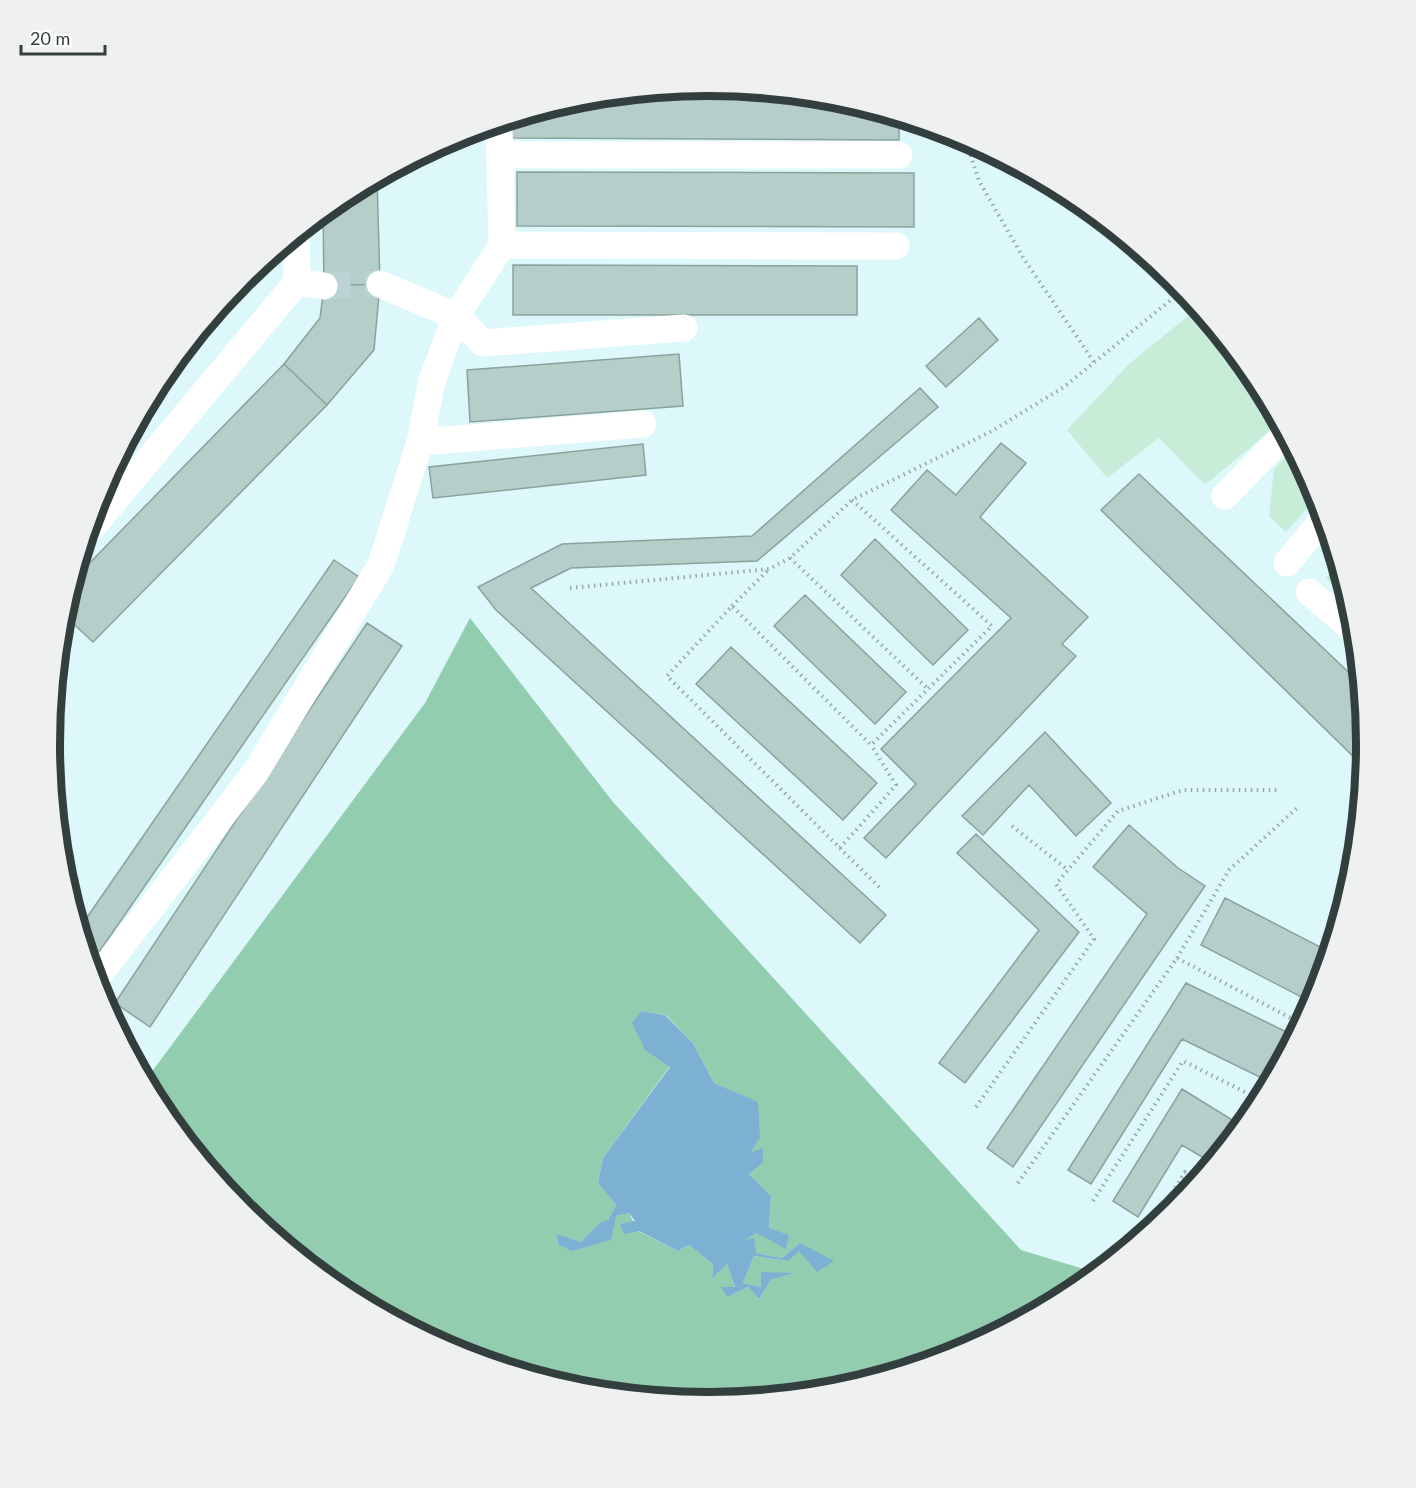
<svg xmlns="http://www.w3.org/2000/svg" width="1416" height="1488" viewBox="0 0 1416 1488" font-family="Lato,sans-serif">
  <rect width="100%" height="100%" fill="#ddf8fa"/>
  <path fill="#c7edd9" d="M1198,308L1256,378L1280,423L1205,485L1159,438L1107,478L1067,430L1130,363Z
    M1293,449L1318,496L1286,532L1269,516L1274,469Z
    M1338,562L1349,599L1326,578Z"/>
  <path fill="#93cdb0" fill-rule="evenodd" d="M470,618L613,802L1021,1250L1097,1273L1074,1292L960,1353L836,1390L708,1402L579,1390L456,1352L342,1291L242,1209L160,1110L145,1081L425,703ZM642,1011L666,1015L693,1043L714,1083L758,1103L749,1154V1174L771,1196L769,1228L789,1236L757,1233L742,1241L755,1253L782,1258L800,1243L788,1261L754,1256L743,1283L761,1287V1273L772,1279L759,1299L748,1287L727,1297L735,1288L727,1263L712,1277L713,1264L689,1245L678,1251L638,1231L629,1213L616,1216L572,1251L556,1235L581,1242L608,1220L616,1205L598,1183L603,1158L670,1066Z"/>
  <path fill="#7db1d3" d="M642,1011L665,1015L693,1043L714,1083L758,1102L760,1138L750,1153L763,1148V1162L749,1174L771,1196L769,1228L789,1235L786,1249L757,1233L745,1240L754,1238L756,1253L782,1258L800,1243L834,1261L817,1272L799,1251L788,1261L754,1256L743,1283L761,1287V1272L794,1273L772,1279L759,1299L748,1287L727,1297L721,1287H735L727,1264L712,1278L713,1264L689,1245L678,1251L639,1231L624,1234L620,1224L635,1221L629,1213L616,1216L611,1240L572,1251L559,1245L556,1234L581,1242L601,1222L608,1220L616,1205L598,1183L603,1158L670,1067L645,1050L632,1023Z"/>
  <path fill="#b5cec9" stroke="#8aa29d" stroke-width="1.5" d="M638,92L784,93L837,98L882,112V120H899V140L512,138V119L580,98Z
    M517,172L914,173V227L517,226Z
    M377,178L380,284L324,286L323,212L342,196Z
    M513,265L857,266V315H513Z
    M380,284L374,350L327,405L284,364L320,318L324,286Z
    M979,318L998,340L946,387L926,366Z
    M679,354L683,406L470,422L467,370Z
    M284,364L327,405L93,642L63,614L73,580Z
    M920,388L938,407L757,561L571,568L531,588L886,915L860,943L496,610L478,587L562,544L752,536Z
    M1001,443L1026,463L980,517L1088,617L1062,644L1076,656L886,858L864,838L916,784L881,749L1011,618L891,510L927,470L956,495Z
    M643,444L646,475L433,498L429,467Z
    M1139,474L1360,683L1366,744L1364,767L1101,510Z
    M875,539L968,630L933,665L841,575Z
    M334,560L359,577L90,965L79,929Z
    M805,595L906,692L875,724L774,626Z
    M367,623L402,646L150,1027L115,1003Z
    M731,647L877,783L843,820L696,684Z
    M1045,732L1111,803L1076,836L1029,785L983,835L962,816Z
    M1129,825L1178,868L1205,886L1013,1167L987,1148L1147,914L1093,867Z
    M976,834L1079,932L965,1083L939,1063L1039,930L957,853Z
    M1225,898L1330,952L1313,1003L1201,945Z
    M1186,983L1295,1036L1270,1082L1182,1039L1091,1184L1068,1170Z
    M1182,1089L1242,1126L1212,1163L1182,1145L1138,1217L1113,1201Z"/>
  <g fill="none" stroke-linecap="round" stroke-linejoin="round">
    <path stroke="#bbd3d4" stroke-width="27" stroke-dasharray="27 14" stroke-linecap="butt" d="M324,286L380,284"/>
    <path stroke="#95a9ab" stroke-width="4" stroke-dasharray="1.5 4.5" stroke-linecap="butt" d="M965,138L979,181L1024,259L1094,362
      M852,500L992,626L871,745L732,606L667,676L880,888
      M790,558L928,689
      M570,588L769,569L790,558L852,500L992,431L1064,387L1183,290
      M732,606L767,571
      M1012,826L1068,870
      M840,848L896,785L871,745
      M1177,958L1229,870L1298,807
      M976,1107L1094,939L1056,884L1118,811L1183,790H1279
      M1018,1183L1177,958L1302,1024
      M1172,1193L1185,1172L1199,1179
      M1093,1201L1183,1061L1261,1100"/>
    <path stroke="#fff" stroke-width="27" d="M500,155H899
      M296,234L297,282L324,286
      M502,245L896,246
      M380,284L456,316L502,245L499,123
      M420,442L643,424
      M1225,496L1285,434
      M88,532L297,282
      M1287,563L1324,518
      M1309,592L1355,631
      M95,980L255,773L381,565L420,442L432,381L456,316L483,343L684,328"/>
  </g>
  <path d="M0 0H1416V1488H0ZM60 744a648 648 0 1 1 1296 0a648 648 0 1 1-1296 0Z" fill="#eff0f0" fill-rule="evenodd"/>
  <path fill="none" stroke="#333e3e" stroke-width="8" d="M60 744a648 648 0 1 1 1296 0a648 648 0 1 1-1296 0Z"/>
  <path d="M21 45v9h84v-9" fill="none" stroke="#333e3e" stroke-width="3"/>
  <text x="30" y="45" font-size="18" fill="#333e3e" stroke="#ffffff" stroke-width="4.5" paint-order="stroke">20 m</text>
</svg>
